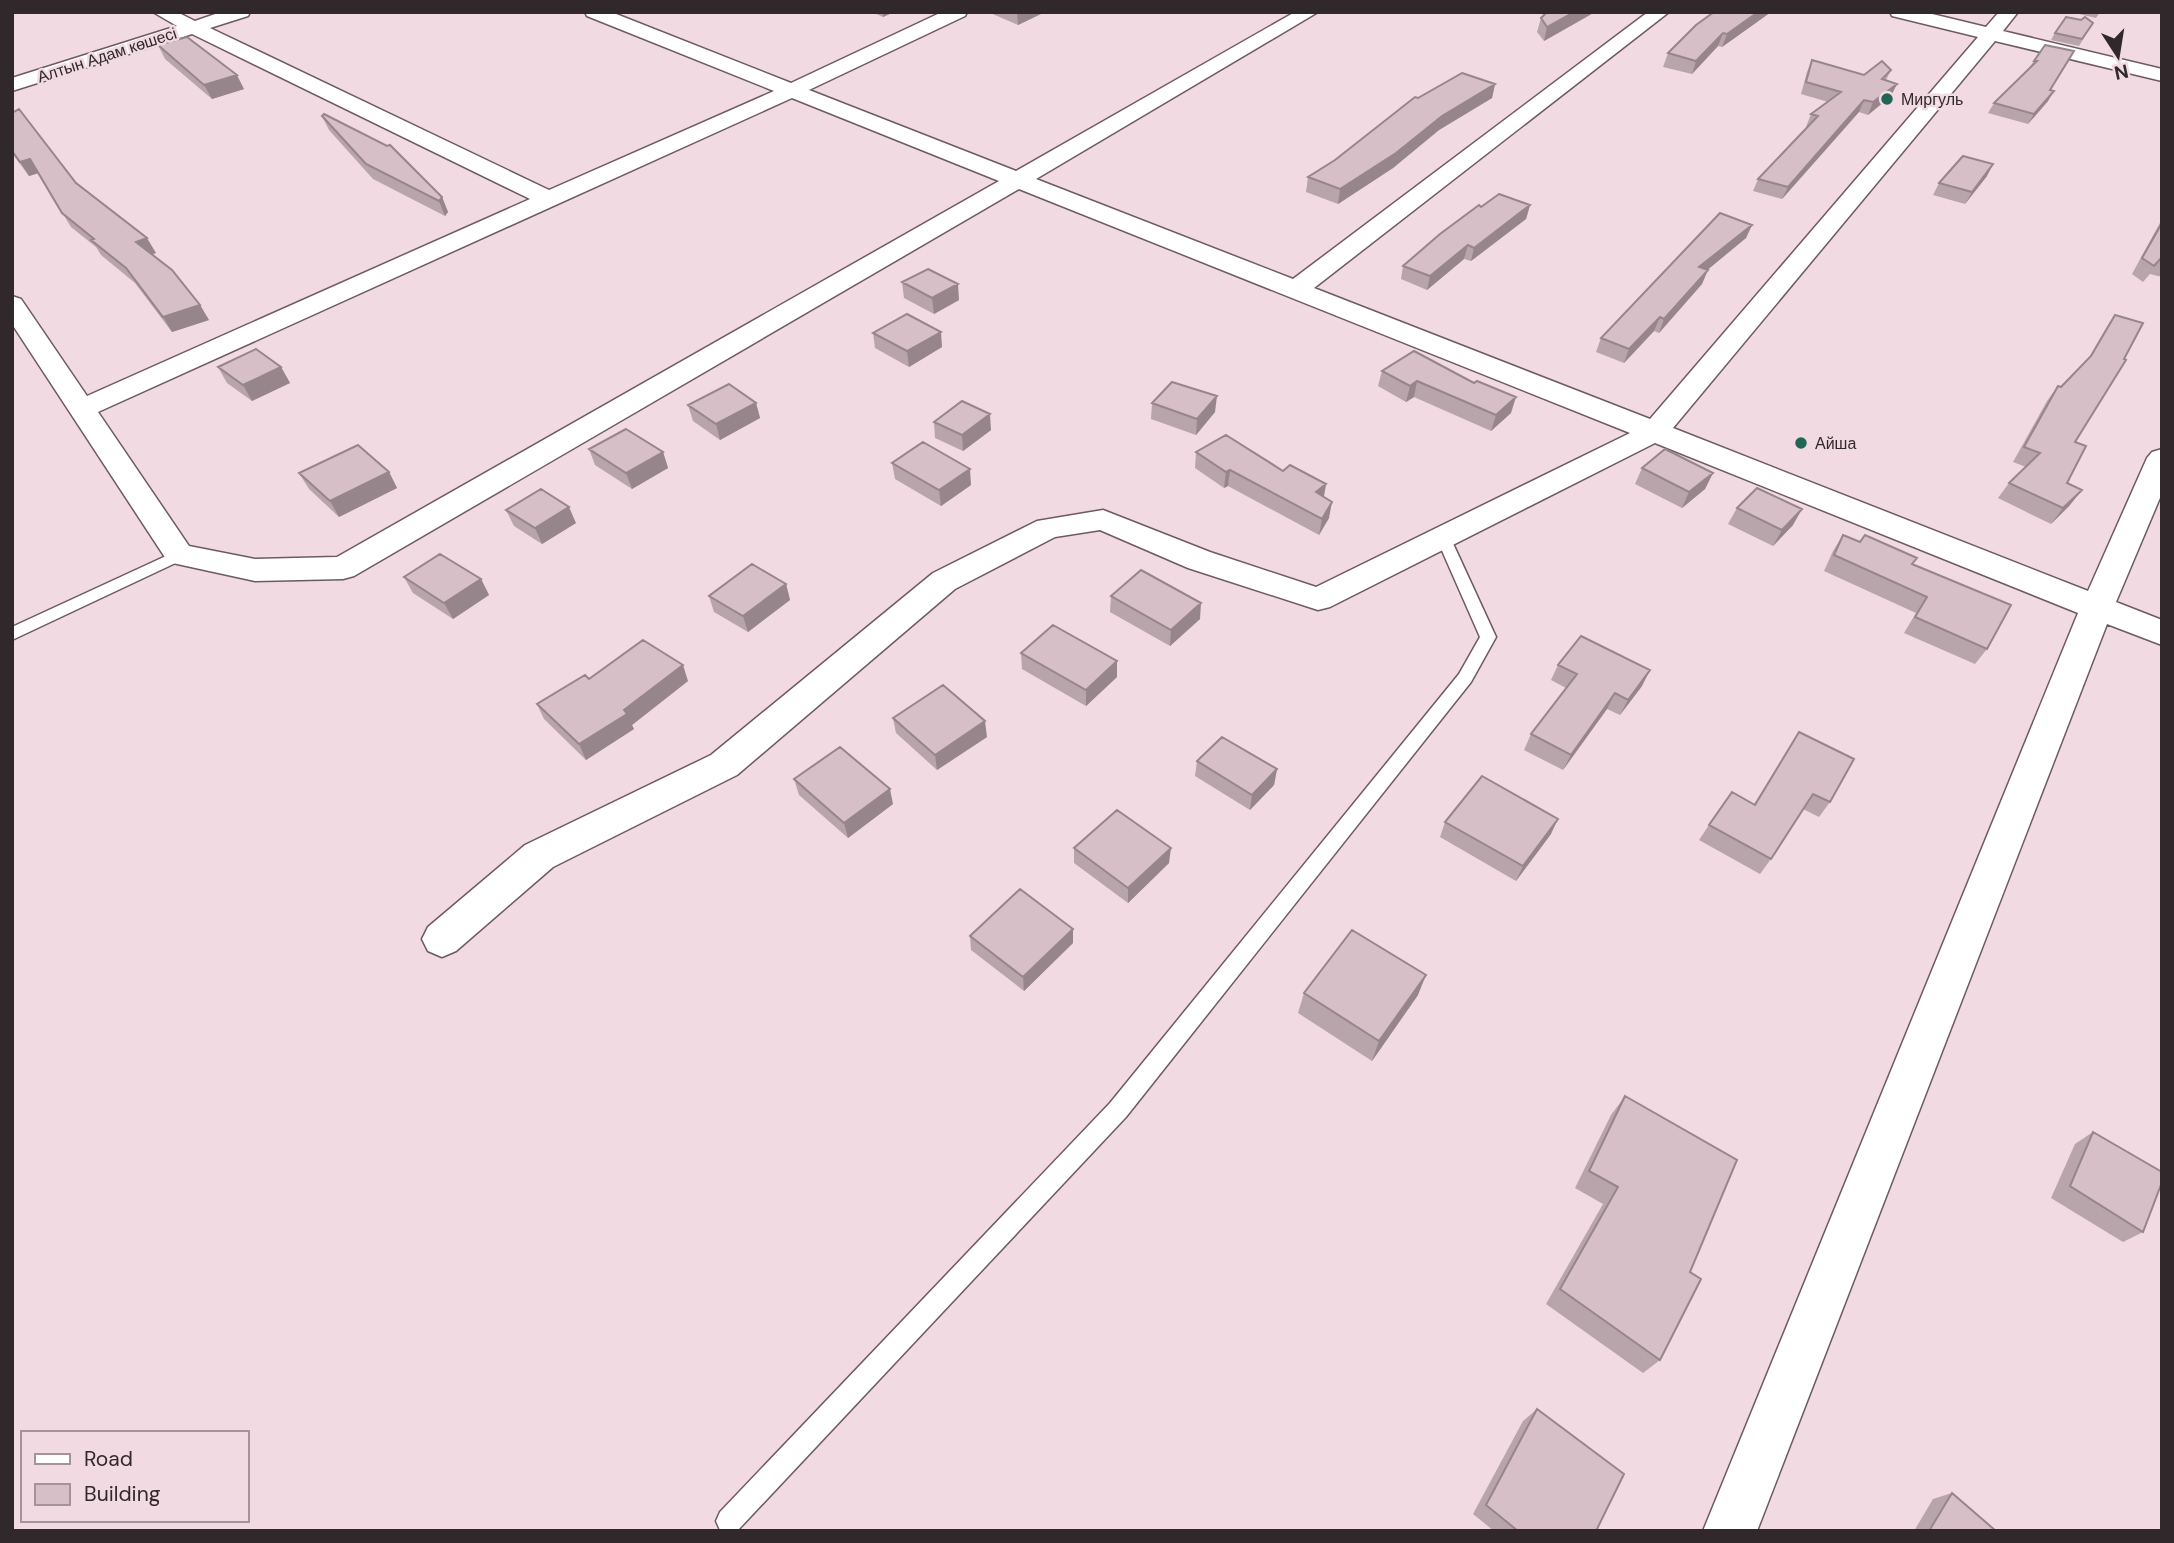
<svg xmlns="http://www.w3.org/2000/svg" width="2174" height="1543" viewBox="0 0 2174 1543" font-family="'DM Sans',sans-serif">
  <rect width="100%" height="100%" fill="#f1dae2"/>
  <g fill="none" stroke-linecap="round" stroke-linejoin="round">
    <defs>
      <path id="lane" d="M1443,532L1450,537L1496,637L1471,682L1126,1117L738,1530H720L716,1521L720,1512L1110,1103L1459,674L1480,637L1436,537Z
        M179,550L184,551L187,555L184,559L12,640V627Z"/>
      <path id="street" d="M153,12H177L195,21L221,12H250L248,16L210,28L549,190L774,91L587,16L585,12H611L791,83L942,12H967L965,16L809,90L1016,171L1295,12H1318L1036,179L1293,279L1648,12H1669L1314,288L1650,419L1978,37L1892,16L1890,12H1924L1986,27L1999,12H2018L2003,31L2162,69V81L1995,41L1673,428L2088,591L2147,458L2152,452L2162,449V493L2116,602L2162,620V645L2107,624L1757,1531H1703L2078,613L1655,443L1330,607L1318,610L1188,568L1100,530L1055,537L955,589L737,775L553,867L456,951L442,957L428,951L422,939L428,927L525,845L711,755L933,573L1037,521L1103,510L1210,552L1316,587L1630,433L1019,189L354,576L343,579L255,581L168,562L12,324V296L21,299L87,396L530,199L192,34L12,91V78L177,26ZM792,98L999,181L337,557L255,559L189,546L98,412Z"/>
    </defs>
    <use href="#lane" stroke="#6e5a61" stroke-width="3"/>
    <use href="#street" stroke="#6e5a61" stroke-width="3"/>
    <use href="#lane" fill="#fff" fill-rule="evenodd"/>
    <use href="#street" fill="#fff" fill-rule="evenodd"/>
  </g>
  <path fill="#b8a4ab" d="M872,12H894L883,17Z
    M988,12H1045L1018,25Z
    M1547,12H1595L1544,41L1537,32L1541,18Z
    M1714,12H1771L1722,47L1718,46L1692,74L1663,67L1668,53Z
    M2071,12H2100L2096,18Z
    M2093,23L2079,46L2051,40L2055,33Z
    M158,45L244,89L212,99L165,59Z
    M1812,60L1864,75L1891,70L1886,80L1891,96L1868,115L1859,112L1782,199L1753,191L1758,179L1808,127H1806L1811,114L1828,102L1801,94L1807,72Z
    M2034,61H2069L2050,90L2048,101L2028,124L1988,113L1994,103L2029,68Z
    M1495,84L1492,98L1439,130L1393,168L1338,204L1306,192L1308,177L1335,160L1418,98Z
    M12,113L76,183L156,253L152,254L200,305L209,320L172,332L135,283L101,255L96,247L71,227L38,173L29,176L12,153Z
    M322,116L442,197L448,212L445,216L373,179L329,130Z
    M1987,176L1965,204L1933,195L1939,183Z
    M1530,205L1526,219L1471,261L1464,259L1427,290L1401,279L1403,266L1481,207Z
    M2162,219V277L2150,274L2143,282L2132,274Z
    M1752,225L1746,238L1707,270L1702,284L1659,333L1654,331L1624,363L1596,352L1601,338Z
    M902,282L959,300L934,314L904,298Z
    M2115,315L2075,442L2067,483L2070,505L2051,524L1998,498L2009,483L2026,467L2013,462L2047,401L2058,386L2061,387L2087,361L2105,330Z
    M873,333L942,347L909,367L875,348Z
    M218,367H281L290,383L252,401L227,383Z
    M1382,371L1474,383L1511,413L1491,431L1414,397L1406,402L1378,386Z
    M756,403L760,418L720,440L693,421L688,405Z
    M1152,403L1215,412L1196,435L1151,419Z
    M934,422L991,430L963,451L935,438Z
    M589,449L663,452L668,468L632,489L595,465Z
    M1196,452L1283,471L1326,484L1324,497L1329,518L1319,535L1228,486L1224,488L1195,468Z
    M892,463L971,485L941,506L895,479Z
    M1642,468L1713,473L1705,489L1682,508L1635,484Z
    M389,472L397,488L339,517L309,489L299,473Z
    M1737,508L1793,525L1773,546L1728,524Z
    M506,510L576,523L542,544L514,526Z
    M1843,535L1913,564L1987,649L1975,664L1904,633L1916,613L1824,571L1833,551Z
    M404,577L481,579L489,595L453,619L413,593Z
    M786,584L790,600L748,632L714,612L709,596Z
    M1111,596L1200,619L1170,646L1110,612Z
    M1021,653L1117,677L1086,706L1022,669Z
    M1558,665L1642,686L1620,715L1607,709L1563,770L1524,750L1531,734L1566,688L1551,680Z
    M589,679L688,681L632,725L634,729L586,760L544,719L537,704Z
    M893,718L987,737L937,770L896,733Z
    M1799,732L1830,802L1819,817L1803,809L1771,859L1760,874L1699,840L1709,825L1754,804Z
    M1197,761L1277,769L1274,785L1250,810L1195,776Z
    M794,779L893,804L848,838L799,795Z
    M1445,822L1551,834L1516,881L1440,837Z
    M1074,848L1169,863L1128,903L1074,863Z
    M970,936L1073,943L1024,991L971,950Z
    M1304,993L1418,995L1372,1061L1298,1013Z
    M1625,1096L1690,1272L1660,1360L1643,1373L1546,1304L1603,1204L1575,1188L1611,1115Z
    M2093,1132L2143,1232L2123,1242L2051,1198L2075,1144Z
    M1537,1409L1596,1531H1494L1473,1514L1523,1421Z
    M1952,1493L1996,1531H1914L1933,1499Z"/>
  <path fill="#96868b" d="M883,12H894L883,17Z
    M1018,12H1045L1018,25L1017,13Z
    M1574,12H1595L1544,41L1547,27Z
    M1758,12H1771L1722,47L1727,34Z
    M1723,33L1718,46L1692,74L1696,61Z
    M237,75L244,89L212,99L204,85Z
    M1495,84L1492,98L1439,130L1393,168L1338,204L1340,189L1442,116Z
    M1897,84L1891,96L1868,115L1873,102Z
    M2054,91L2048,101L2028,124L2034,114Z
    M1864,100L1859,112L1782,199L1788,187Z
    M30,159L39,173L29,176L20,162Z
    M1993,164L1987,176L1965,204L1972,192Z
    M442,197L448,212L445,216L439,201Z
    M1530,205L1526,219L1471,261L1474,248Z
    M1752,225L1746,238L1694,281L1699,267Z
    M147,238L156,253L145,257L136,242Z
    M1468,245L1464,259L1427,290L1430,276Z
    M1708,270L1702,284L1659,333L1664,319Z
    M958,284L959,300L934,314L932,298Z
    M200,305L209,320L172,332L163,317Z
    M1660,317L1654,331L1624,363L1629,349Z
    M941,332L942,347L909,367L907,351Z
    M281,367L290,383L252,401L243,385Z
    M1417,381L1414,397L1406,402L1410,386Z
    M1217,396L1215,412L1196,435L1197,419Z
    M1516,397L1511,413L1491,431L1496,415Z
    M756,403L760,418L720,440L716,424Z
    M990,414L991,430L963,451L962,435Z
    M663,452L668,468L632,489L626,473Z
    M970,469L971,485L941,506L939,490Z
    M1230,470L1228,486L1224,488L1226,472Z
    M389,472L397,488L339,517L330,501Z
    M1713,473L1705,489L1682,508L1689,492Z
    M1326,484L1323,500L1316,492Z
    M2082,490L2070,505L2051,524L2063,508Z
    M1332,502L1329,518L1319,535L1322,519Z
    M569,507L576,523L542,544L535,528Z
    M1802,509L1793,525L1773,546L1782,530Z
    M481,579L489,595L453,619L444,603Z
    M786,584L790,600L748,632L743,616Z
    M1201,603L1200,619L1170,646L1171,630Z
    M1117,661V677L1086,706V690Z
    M683,665L688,681L632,725L634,729L586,760L579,744Z
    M1650,670L1642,686L1620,715L1628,700Z
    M1615,693L1607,709L1563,770L1571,755Z
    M985,721L987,737L937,770L935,755Z
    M1277,769L1274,785L1250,810L1252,795Z
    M890,789L893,804L848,838L844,823Z
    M1558,819L1551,834L1516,881L1523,866Z
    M1171,848L1169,863L1128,903V888Z
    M1073,929V943L1024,991L1023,977Z
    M1426,975L1418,995L1372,1061L1379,1041Z"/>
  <path fill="#d6bfc7" stroke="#96868b" stroke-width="2" d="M1547,12H1574L1547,27L1541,18Z
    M1714,12H1758L1727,34L1723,33L1696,61L1668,53L1696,25Z
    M2066,17L2081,20L2085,17L2093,23L2082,39L2055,33Z
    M187,37L237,75L204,85L158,45Z
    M2045,45L2074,51L2050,90L2054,91L2034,114L1994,103L2037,61H2034Z
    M1812,60L1864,75L1882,61L1891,70L1882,79L1897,84L1873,102L1864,100L1788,187L1758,179L1818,116L1811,114L1841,92L1806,82Z
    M1462,73L1495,84L1442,116L1396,153L1340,189L1308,177L1335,160L1415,97L1418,98Z
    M19,109L76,183L147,238L136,242L172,270L200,305L163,317L126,268L91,240L94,239L62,213L30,159L20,162L12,151V113Z
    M324,114L387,146L390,145L442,197L439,201L366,164L322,116Z
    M1963,156L1993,164L1972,192L1939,183Z
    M1499,194L1530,205L1474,248L1468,245L1430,276L1403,266L1440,234L1479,205L1481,207Z
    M1720,213L1752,225L1699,267L1708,270L1664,319L1660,317L1629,349L1601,338Z
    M2162,223V258H2161L2154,266L2142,258Z
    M928,269L958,284L932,298L902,282Z
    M907,314L941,332L907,351L873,333Z
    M2115,315L2143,323L2124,359L2126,360L2075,442L2086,446L2067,483L2082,490L2063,508L2009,483L2040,453L2024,447L2058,386L2061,387L2091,356Z
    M256,349L281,367L243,385L218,367Z
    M1414,351L1474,383L1477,381L1516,397L1496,415L1417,381L1410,386L1382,371Z
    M1172,382L1217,396L1197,419L1152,403Z
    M729,384L756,403L716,424L688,405Z
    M962,401L990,414L962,435L934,422Z
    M626,429L663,452L626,473L589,449Z
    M1226,435L1283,471L1290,465L1326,484L1316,492L1332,502L1322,519L1230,470L1226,472L1196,452Z
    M923,442L970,469L939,490L892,463Z
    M358,445L389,472L330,501L299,473Z
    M1665,449L1713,473L1689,492L1642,468Z
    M1757,488L1802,509L1782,530L1737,508Z
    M541,489L569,507L535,528L506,510Z
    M1843,535L1860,542L1865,535L1917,558L1912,564L2011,605L1987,649L1915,617L1927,597L1834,555Z
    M440,554L481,579L444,603L404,577Z
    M752,564L786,584L743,616L709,596Z
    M1141,570L1201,603L1171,630L1111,596Z
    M1053,625L1117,661L1086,690L1021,653Z
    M1581,636L1650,670L1628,700L1615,693L1571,755L1531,734L1577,674L1558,665Z
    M643,640L683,665L624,710L627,714L579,744L537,704L585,675L589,679Z
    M943,685L985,721L935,755L893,718Z
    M1799,732L1854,759L1830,802L1813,794L1771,859L1709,825L1732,792L1755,805Z
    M1222,737L1277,769L1252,795L1197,761Z
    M840,747L890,789L844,823L794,779Z
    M1482,776L1558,819L1523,866L1445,822Z
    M1117,810L1171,848L1128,888L1074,848Z
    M1020,889L1073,929L1023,977L970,936Z
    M1352,930L1426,975L1379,1041L1304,993Z
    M1625,1096L1737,1160L1690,1272L1701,1279L1660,1360L1560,1289L1618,1187L1589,1171Z
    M2093,1132L2162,1172V1182L2143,1232L2070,1186Z
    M1537,1409L1624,1474L1596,1531H1518L1486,1505Z
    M1952,1493L1996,1531H1929Z"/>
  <g fill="#226555" stroke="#f1dae2" stroke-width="2.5">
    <circle cx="1887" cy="99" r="7"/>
    <circle cx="1801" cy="443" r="7"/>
  </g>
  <g text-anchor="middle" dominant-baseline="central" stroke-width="5" stroke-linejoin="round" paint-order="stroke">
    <g font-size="16" fill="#30282b" stroke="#f1dae2">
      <text transform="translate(107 55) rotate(-18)">Алтын Адам көшесі</text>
    </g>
    <g font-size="16" fill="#30282b" stroke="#f1dae2" text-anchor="start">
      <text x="1901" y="99">Миргуль</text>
      <text x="1815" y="443">Айша</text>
    </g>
  </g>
  <rect width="2174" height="1543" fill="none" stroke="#30282b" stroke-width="28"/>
  <rect x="21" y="1431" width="228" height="91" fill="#f1dae2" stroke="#a49399" stroke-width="2"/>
  <rect x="35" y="1454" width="35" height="10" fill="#ffffff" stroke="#a49399" stroke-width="2"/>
  <text x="84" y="1466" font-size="21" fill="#30282b">Road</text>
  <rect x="35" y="1484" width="35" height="21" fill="#d6bfc7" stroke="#a49399" stroke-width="2"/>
  <text x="84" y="1501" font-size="21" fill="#30282b">Building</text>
  <g transform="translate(2118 56) rotate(168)" stroke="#f1dae2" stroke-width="5" paint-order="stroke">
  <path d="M0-5L12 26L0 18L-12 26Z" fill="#30282b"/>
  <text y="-10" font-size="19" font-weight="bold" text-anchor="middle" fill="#30282b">N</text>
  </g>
</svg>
